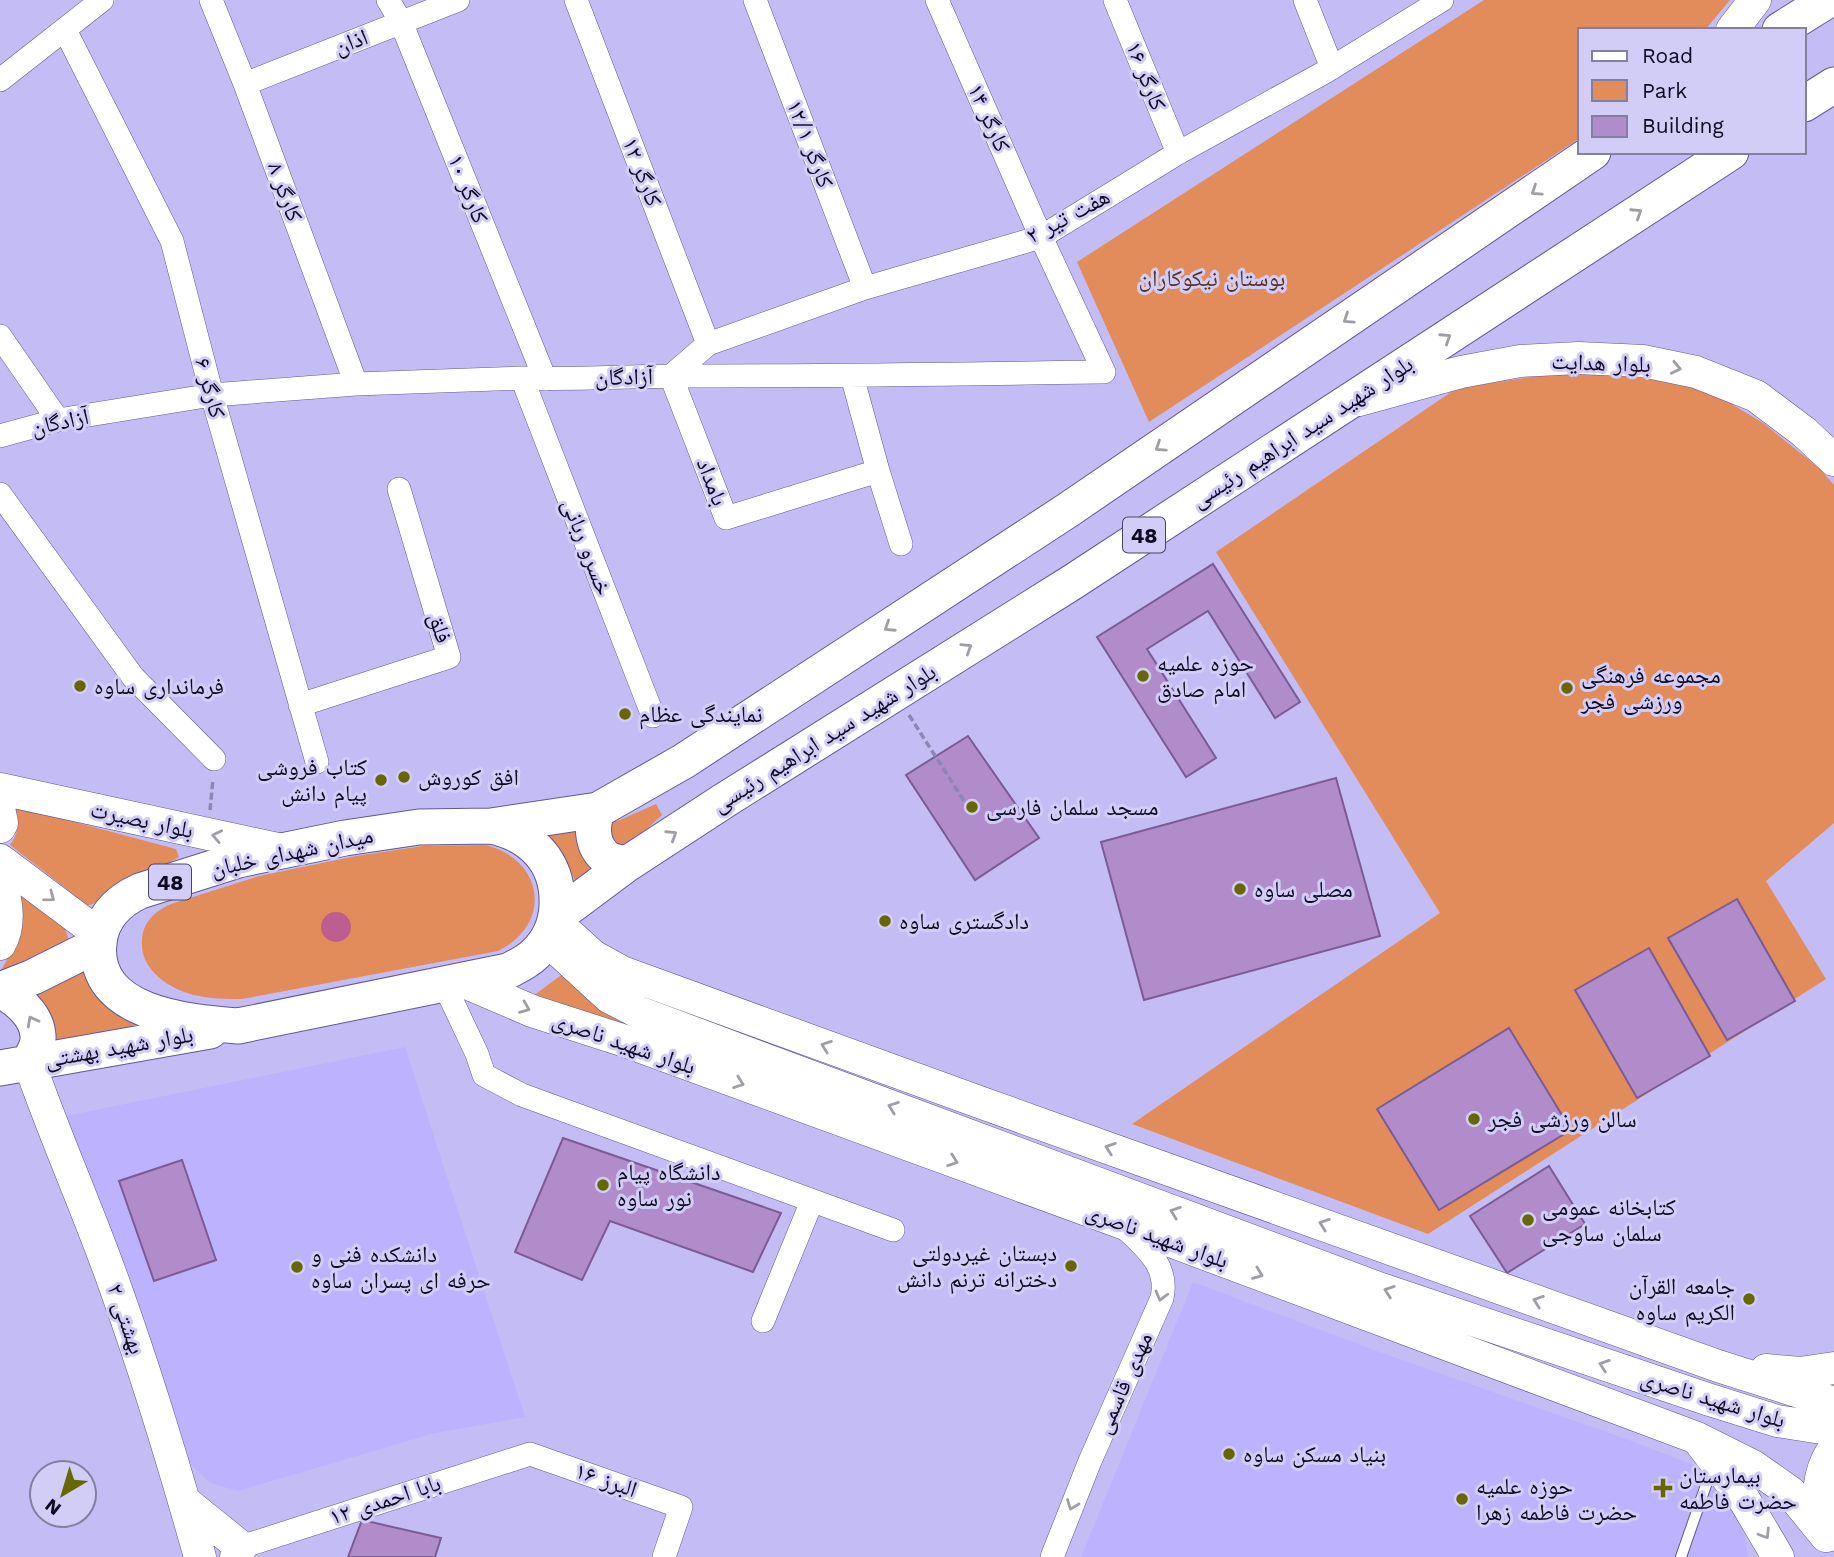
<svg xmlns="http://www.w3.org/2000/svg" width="1834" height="1557" viewBox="0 0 1834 1557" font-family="'Work Sans','Noto Naskh Arabic',sans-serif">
  <rect width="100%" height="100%" fill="#c4bdf5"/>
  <path fill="#bdb2fe" d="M405,1047L525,1417L435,1433L238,1491L210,1483L191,1465L61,1117Z
    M1193,1282L1374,1350L1629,1440L1701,1468L1741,1518L1748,1557H1081Z"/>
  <path fill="#e18c5a" d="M1484,0H1730L1705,30H1580V138L1149,422L1077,262Z
    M1558,373L1631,376L1705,388L1763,423L1819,468L1834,485V823L1766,881L1826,979L1428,1234L1132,1124L1440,913L1216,552L1457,388Z
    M656,804L662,815L635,840L578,887L567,863L543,835L620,820Z
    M14,806L176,849L179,857L93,904L81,907L68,890L10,845C20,830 20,822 14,806Z
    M486,845C544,860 553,924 498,951L242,999C230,999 217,999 204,997C176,993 139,973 142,940C143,922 155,911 171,904L259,876L356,856L423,846Z
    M13,883L65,929L69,940L0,972L13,949Z
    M86,964L148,1028L47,1042L29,995Z
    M564,973L1079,1183L533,996Z"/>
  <path fill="#be5d8f" d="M321 927a15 15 0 1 1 30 0a15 15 0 1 1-30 0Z"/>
  <path fill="#b08cca" stroke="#7c5b95" stroke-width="2" d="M1213,564L1300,702L1275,718L1208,611L1147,649L1216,758L1186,777L1097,637Z
    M968,736L1039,838L975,880L906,775Z
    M1336,778L1380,936L1144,1000L1101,842Z
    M1737,899L1795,1001L1727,1040L1668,938Z
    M1649,948L1710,1056L1637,1098L1575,990Z
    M1509,1028L1571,1130L1439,1210L1377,1109Z
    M563,1138L781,1213L753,1272L610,1221L582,1280L515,1252Z
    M182,1160L216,1260L154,1281L119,1181Z
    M1549,1166L1585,1224L1507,1273L1470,1216Z
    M362,1520L441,1538L435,1557H348Z"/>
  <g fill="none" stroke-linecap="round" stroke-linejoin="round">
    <defs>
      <path id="lane" d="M1681,1557L1713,1465"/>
      <path id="street" d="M211,0L245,84L356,384
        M388,0L401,22L545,379
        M576,0L708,344
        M755,0L865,288
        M1115,0L1178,153
        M1305,0L1332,68
        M65,30L172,241L212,395L317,762
        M0,80L102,0
        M245,84L458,0
        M0,336L58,420
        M671,376L708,344L865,288L1041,237L1178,153L1325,72L1442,0
        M671,376L726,518L878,471
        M852,376L878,471L901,544
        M522,378L653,716
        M0,436L58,420L212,395L356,384L522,378C575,380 629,376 682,376C823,376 963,374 1104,372L1041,237L937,0
        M0,494L133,677L214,759
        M300,705L449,657L399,489
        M444,984L477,1054L484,1075L522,1095L893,1230
        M763,1321L812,1201
        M241,1547L530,1454L681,1507L664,1557
        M1052,1557L1090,1461L1162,1298C1169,1266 1146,1248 1125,1228"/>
      <path id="secondary" d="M1732,30L1755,0
        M1359,400L1461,372L1520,361L1579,358L1643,361L1696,372L1756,396L1804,432L1834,460
        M0,789L282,850
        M0,813L2,823L0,827
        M0,860L100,935
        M0,884C8,901 10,927 0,944
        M571,936L593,956L622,972L982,1103L1718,1366L1834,1403
        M547,940L609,997L638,1012L1381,1289L1707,1399L1777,1421L1834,1430
        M462,981L532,1011L622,1040L1117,1221L1697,1438L1753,1466L1790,1492L1826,1536
        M29,1062C56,1140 90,1214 117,1292C148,1379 175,1468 200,1557
        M1766,1370L1800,1373L1834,1368
        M1700,1442L1745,1501L1778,1557
        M184,1501L241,1547L236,1557
        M1827,1536C1824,1528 1820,1518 1819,1509C1817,1489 1822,1464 1834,1449"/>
      <path id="primary" d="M1780,30L1828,0
        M1804,104L1834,85
        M598,810C590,827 592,850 610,860C615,862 622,863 627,864
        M491,826L598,810L684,761L1068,510L1593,152
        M491,826C532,835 559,862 557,906C556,924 549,941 535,954C527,962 518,966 508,971L238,1026C187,1022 91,1014 99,942C102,917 118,901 140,891L238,860L345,838L419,827Z
        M556,917L627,864L725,800L1071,583L1731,152
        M0,990L33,977L99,944
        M0,990C17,999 37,1015 38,1036C39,1045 33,1054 29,1062
        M0,1068L210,1031"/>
    </defs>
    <use href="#lane" stroke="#615794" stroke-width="12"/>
    <use href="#street" stroke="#615794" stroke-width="24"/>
    <use href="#secondary" stroke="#615794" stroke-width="33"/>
    <use href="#primary" stroke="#615794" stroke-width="37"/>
    <path stroke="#8d86b4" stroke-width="3.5" stroke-dasharray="7 3.5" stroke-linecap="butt" d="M909,715L966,804
      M210,810L213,779"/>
    <use href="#lane" stroke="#fff" stroke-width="10"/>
    <use href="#street" stroke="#fff" stroke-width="23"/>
    <use href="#secondary" stroke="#fff" stroke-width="32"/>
    <use href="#primary" stroke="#fff" stroke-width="35"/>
  </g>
  <defs><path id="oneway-chevron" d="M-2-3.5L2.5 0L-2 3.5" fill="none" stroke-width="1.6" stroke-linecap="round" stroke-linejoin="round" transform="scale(1.75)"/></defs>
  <g stroke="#9f9da6">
    <use href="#oneway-chevron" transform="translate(1536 191) rotate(146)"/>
    <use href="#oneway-chevron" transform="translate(1637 213) rotate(-33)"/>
    <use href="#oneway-chevron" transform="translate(1348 319) rotate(146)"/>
    <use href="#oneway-chevron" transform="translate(1446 338) rotate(-33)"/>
    <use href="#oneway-chevron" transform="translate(1676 368) rotate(12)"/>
    <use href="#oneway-chevron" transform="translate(1160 447) rotate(146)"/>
    <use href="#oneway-chevron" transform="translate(889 627) rotate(147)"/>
    <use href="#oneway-chevron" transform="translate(967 648) rotate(-32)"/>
    <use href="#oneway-chevron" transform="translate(672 835) rotate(-33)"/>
    <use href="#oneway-chevron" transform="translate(217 836) rotate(-168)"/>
    <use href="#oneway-chevron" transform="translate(50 897) rotate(37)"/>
    <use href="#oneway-chevron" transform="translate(525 1008) rotate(22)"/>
    <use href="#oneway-chevron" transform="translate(32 1021) rotate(-118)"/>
    <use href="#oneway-chevron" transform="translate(826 1046) rotate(-160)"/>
    <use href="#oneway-chevron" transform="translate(739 1083) rotate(20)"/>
    <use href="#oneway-chevron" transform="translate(893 1107) rotate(-160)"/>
    <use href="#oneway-chevron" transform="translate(1110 1148) rotate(-161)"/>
    <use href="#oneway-chevron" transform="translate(953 1161) rotate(20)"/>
    <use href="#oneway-chevron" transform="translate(1175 1212) rotate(-160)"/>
    <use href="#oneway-chevron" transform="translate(1324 1224) rotate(-160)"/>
    <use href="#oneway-chevron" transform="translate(1258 1274) rotate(21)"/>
    <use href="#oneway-chevron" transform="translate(1389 1291) rotate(-161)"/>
    <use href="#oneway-chevron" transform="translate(1161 1296) rotate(105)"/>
    <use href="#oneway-chevron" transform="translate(1538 1301) rotate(-160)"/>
    <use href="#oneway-chevron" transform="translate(1604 1365) rotate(-161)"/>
    <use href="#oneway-chevron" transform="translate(1072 1505) rotate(111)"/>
    <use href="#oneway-chevron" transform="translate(1765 1534) rotate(58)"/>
  </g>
  <g fill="#666701" stroke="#d1cdf7" stroke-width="2.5">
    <circle cx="1143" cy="676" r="7"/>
    <circle cx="80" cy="686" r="7"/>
    <circle cx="1567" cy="688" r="7"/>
    <circle cx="625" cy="714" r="7"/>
    <circle cx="404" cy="777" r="7"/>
    <circle cx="381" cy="780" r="7"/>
    <circle cx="972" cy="807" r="7"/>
    <circle cx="1240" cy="889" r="7"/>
    <circle cx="885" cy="921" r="7"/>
    <circle cx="1474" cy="1119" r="7"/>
    <circle cx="603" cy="1185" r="7"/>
    <circle cx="1528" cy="1220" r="7"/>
    <circle cx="1071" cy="1266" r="7"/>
    <circle cx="297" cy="1267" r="7"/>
    <circle cx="1749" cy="1299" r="7"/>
    <circle cx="1229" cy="1454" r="7"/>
    <path d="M1659.5 1477.5h7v7h7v7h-7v7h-7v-7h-7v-7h7z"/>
    <circle cx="1462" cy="1499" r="7"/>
  </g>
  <g text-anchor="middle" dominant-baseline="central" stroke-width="6" stroke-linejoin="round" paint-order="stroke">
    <g fill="#d1cdf7" stroke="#484461" stroke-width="2">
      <rect x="1123" y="517.5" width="42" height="35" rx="5"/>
      <rect x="149" y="864.5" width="42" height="35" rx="5"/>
    </g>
    <g font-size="21" font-weight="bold" fill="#0e0921">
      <text x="1144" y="535">48</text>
      <text x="170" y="882">48</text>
    </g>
    <g font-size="23" fill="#0e0921" stroke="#d1cdf7">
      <text transform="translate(351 42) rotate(-21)">اذان</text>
      <text transform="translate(1146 76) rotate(68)">کارگر ۱۶</text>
      <text transform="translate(989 118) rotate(66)">کارگر ۱۴</text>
      <text transform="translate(810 144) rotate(69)">کارگر ۱۲/۱</text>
      <text transform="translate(642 172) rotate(69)">کارگر ۱۲</text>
      <text transform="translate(468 189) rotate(68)">کارگر ۱۰</text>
      <text transform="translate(285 192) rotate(70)">کارگر ۸</text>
      <text transform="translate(1068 216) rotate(-28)">هفت تیر ۲</text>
      <text transform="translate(1601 363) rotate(2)">بلوار هدایت</text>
      <text transform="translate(624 377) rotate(-1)">آزادگان</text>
      <text transform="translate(210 388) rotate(75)">کارگر ۶</text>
      <text transform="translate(60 422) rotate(-12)">آزادگان</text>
      <text transform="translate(1302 432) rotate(-33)">بلوار شهید سید ابراهیم رئیسی</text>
      <text transform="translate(712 482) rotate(69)">بامداد</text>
      <text transform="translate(587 547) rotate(69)">خسرو ربانی</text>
      <text transform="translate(440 628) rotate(73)">فلق</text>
      <text transform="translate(824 738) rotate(-32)">بلوار شهید سید ابراهیم رئیسی</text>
      <text transform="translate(142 820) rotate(12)">بلوار بصیرت</text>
      <text transform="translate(292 852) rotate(-12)">میدان شهدای خلبان</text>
      <text transform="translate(624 1043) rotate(19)">بلوار شهید ناصری</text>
      <text transform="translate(119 1047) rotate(-10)">بلوار شهید بهشتی</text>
      <text transform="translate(1157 1236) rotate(20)">بلوار شهید ناصری</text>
      <text transform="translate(126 1319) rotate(71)">بهشتی ۲</text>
      <text transform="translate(1124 1383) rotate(-66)">مهدی قاسمی</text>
      <text transform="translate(1713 1399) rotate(17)">بلوار شهید ناصری</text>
      <text transform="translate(606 1480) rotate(19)">البرز ۱۶</text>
      <text transform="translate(385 1500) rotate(-18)">بابا احمدی ۱۲</text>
    </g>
    <g font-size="23" fill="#58311a" stroke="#d1cdf7">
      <text x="1212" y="278">بوستان نیکوکاران</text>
    </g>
    <g font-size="23" fill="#0e0921" stroke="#d1cdf7" text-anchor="start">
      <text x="1157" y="663">حوزه علمیه<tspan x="1157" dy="26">امام صادق</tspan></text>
      <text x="1581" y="675">مجموعه فرهنگی<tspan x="1581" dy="26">ورزشی فجر</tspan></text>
      <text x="94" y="686">فرمانداری ساوه</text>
      <text x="639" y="714">نمایندگی عظام</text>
      <text x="367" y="767" text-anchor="end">کتاب فروشی<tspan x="367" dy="26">پیام دانش</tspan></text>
      <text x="418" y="777">افق کوروش</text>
      <text x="986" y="807">مسجد سلمان فارسی</text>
      <text x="1254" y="889">مصلی ساوه</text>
      <text x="899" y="921">دادگستری ساوه</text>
      <text x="1488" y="1119">سالن ورزشی فجر</text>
      <text x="617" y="1172">دانشگاه پیام<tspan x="617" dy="26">نور ساوه</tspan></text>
      <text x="1542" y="1207">کتابخانه عمومی<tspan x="1542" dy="26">سلمان ساوجی</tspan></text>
      <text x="1057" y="1253" text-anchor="end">دبستان غیردولتی<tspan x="1057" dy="26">دخترانه ترنم دانش</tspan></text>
      <text x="311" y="1254">دانشکده فنی و<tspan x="311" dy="26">حرفه ای پسران ساوه</tspan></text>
      <text x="1735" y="1286" text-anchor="end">جامعه القرآن<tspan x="1735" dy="26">الکریم ساوه</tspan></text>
      <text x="1243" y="1454">بنیاد مسکن ساوه</text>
      <text x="1679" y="1475">بیمارستان<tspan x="1679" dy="26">حضرت فاطمه</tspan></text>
      <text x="1476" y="1486">حوزه علمیه<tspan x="1476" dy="26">حضرت فاطمه زهرا</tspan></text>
    </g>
  </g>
  <rect x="1578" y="28" width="228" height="126" fill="#d1cdf7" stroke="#837fa1" stroke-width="2"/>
  <rect x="1592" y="51" width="35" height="10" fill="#ffffff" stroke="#837fa1" stroke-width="2"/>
  <text x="1642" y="63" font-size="21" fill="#0e0921">Road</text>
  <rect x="1592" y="80" width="35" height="21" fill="#e18c5a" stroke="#837fa1" stroke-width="2"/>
  <text x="1642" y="98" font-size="21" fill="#0e0921">Park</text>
  <rect x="1592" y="116" width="35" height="21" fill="#b08cca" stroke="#837fa1" stroke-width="2"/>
  <text x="1642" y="133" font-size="21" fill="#0e0921">Building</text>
  <g transform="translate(63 1494) rotate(218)"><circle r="33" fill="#d1cdf7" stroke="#837fa1" stroke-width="2"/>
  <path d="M0-5L12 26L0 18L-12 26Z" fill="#666701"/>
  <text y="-10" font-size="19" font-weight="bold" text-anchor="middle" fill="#0e0921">N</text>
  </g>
</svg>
